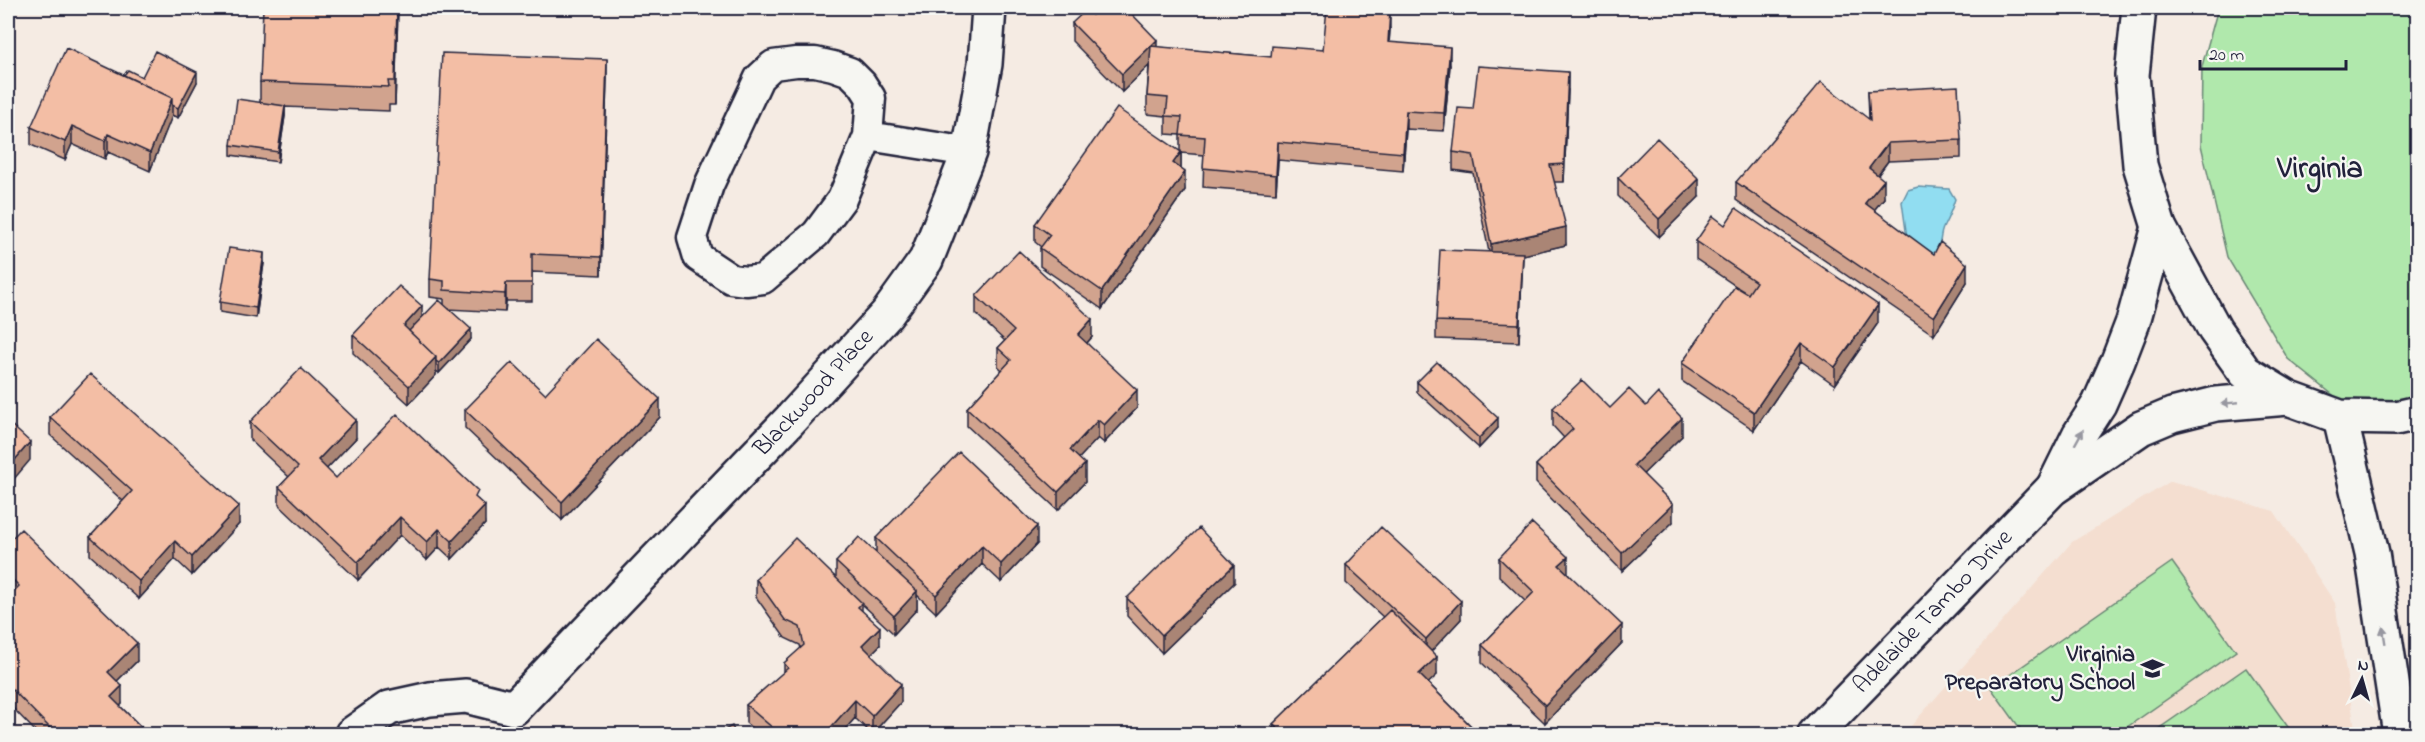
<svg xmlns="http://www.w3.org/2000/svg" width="2425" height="742" viewBox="0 0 2425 742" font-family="'Indie Flower',sans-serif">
  <rect width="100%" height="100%" fill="#f5ebe3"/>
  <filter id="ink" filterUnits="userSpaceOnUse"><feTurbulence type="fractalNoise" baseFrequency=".0167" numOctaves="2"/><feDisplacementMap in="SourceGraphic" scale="12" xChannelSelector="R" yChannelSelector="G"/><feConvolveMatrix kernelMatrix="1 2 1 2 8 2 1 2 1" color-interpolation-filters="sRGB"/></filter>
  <g filter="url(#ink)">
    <path fill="#f4ded0" d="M2171,481L2274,511L2335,603L2356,734H1904L2072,542Z"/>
    <path fill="#b0e8ac" stroke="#698574" stroke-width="1.5" d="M2218,8H2417V420L2352,410L2288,359L2227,257L2201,145L2202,66Z
      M2172,562L2236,651L2117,734H2024L1991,688Z
      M2246,668L2293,734H2151Z"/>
    <path fill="#91ddf1" stroke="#6592a8" stroke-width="1.5" d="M1918,187L1949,189L1955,199C1952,209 1949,216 1944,226C1937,239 1945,248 1929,259L1908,245L1902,202L1908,190Z"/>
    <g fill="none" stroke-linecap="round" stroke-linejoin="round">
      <defs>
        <path id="service" d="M796,62H815L833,66L850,72L862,84L871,98L868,136L842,199L816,234L763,279L746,281L731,279L698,257L692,237L709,185L759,78L773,65Z
          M868,136L969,152"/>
        <g id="minor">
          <path d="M2053,488L2079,435L2099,404L2118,361L2133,322L2159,227"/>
          <path id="s1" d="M514,708L790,420L887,314L926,260L969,152L985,64L989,8"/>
          <path d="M352,734L389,708L430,699L466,696L514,708"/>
          <path id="s2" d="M1815,734L2052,489L2141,428L2172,415L2216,404L2288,398"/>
        </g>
        <path id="tertiary" d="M2139,8L2132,75L2140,165L2159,227L2215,330L2245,372L2288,398L2340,417L2396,418L2418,413
          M2340,417L2372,553L2400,734"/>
      </defs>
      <use href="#service" stroke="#22223b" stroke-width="33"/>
      <use href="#minor" stroke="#22223b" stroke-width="38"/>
      <use href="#tertiary" stroke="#22223b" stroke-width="38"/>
      <use href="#service" stroke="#f6f6f2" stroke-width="28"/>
      <use href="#minor" stroke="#f6f6f2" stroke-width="33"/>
      <use href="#tertiary" stroke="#f6f6f2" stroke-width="33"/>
    </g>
    <path fill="#d1a38e" stroke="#22223b" stroke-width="1.5" d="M398,8L395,105H389V111L285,107V116L278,162L231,155V145L260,103V82Z
      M1092,15L1157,47L1271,57L1323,50L1390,29L1389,42L1450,65L1444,131L1406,129L1403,171L1278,160L1276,193L1203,187L1204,155L1181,153V169L1185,190L1102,309L1040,266V248L1041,247L1035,242V224L1180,152V135L1166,134V116L1147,114V96L1149,65L1122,92L1072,41V23Z
      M124,75L197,82L178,118L172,115L150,171L108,152L105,159L72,144L65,160L31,145V127Z
      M607,77L601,275L532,272V301H506L505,312L448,309L471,339L439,373L436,371V375L409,404L353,353V335L422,317L444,305V299L430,297V279Z
      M1568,90L1564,182H1554L1566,245L1523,255L1519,342L1436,339V321L1489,252L1473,173L1453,170V152L1473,109Z
      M1868,91L1961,140V158L1888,161L1878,175L1884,198L1874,210L1967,282L1934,335L1736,200V182L1869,119Z
      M1618,178L1699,197L1659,237L1618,196Z
      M1725,225L1878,323L1835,385L1801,361L1754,430L1682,381V363L1737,287L1696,259V241Z
      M264,263L256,318L220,312V302Z
      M976,296L1092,337L1087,343L1137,408L1104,443L1098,438L1079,458L1085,482L1058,510L967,426V408L1002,370L998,366V348L1005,341L976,314Z
      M1417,382L1498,428L1479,448L1417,392Z
      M545,394L660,417L562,520L465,428V410Z
      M1646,406L1682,436L1643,474L1673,522L1622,571L1536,483V465L1564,438L1553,426V408H1610Z
      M50,417L239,524L192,575L175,559L139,599L90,555V537L123,501L50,435Z
      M250,422L356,438L326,469L336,478L478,500L485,524L452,559L439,547L427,560L400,535L358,580L279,505V487L289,477L250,440Z
      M876,538L1037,544L1001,582L982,564L936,613L917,595V609L894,634L862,604V611L880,645L871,654L901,702L872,734L855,718L840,735H760L746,723V705L784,672V663L801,649L800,645L785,638L756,597V579L836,578V562L876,553Z
      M8,542L137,661L117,681L122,704L120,706L149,735H39L8,703V597L10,595L8,593Z
      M1499,558L1568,573L1622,643L1545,723L1482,663V645L1525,601L1499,576Z
      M1346,565L1461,619L1431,651L1437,675L1428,683L1480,735H1273V724L1383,617L1346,583Z
      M1234,583L1162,653L1127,616V598Z"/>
    <path fill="#aa8574" stroke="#22223b" stroke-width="1.5" d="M397,8H398L395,105V81Z
      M1390,11V29L1388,60V42Z
      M1157,40V58L1122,92V74Z
      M1450,47V65L1444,131V113Z
      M607,59V77L601,275V257Z
      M197,72V82L178,118V108Z
      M1568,72V90L1564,182V164Z
      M172,98V116L150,171V153Z
      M285,106V116L278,162V152Z
      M1406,111V129L1403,171V153Z
      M72,126V144L65,160V142Z
      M108,134V152L105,159V141Z
      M1278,142V160L1276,193V175Z
      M1888,143V161L1869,186V168Z
      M1181,152V170L1173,163Z
      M1185,172V190L1102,309V291Z
      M1699,179V197L1659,237V219Z
      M1884,180V198L1865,221V203Z
      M1566,227V245L1523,255L1519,342V324L1491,262V244Z
      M264,253V263L256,318V308Z
      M1967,264V282L1934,335V317Z
      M506,283V301L505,312V294Z
      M1878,305V323L1835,385V367Z
      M422,306V324L410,337L404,326Z
      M1092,319V337L1078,353V335Z
      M471,329V339L439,373V363Z
      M1801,343V361L1754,430V412Z
      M436,357V375L409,404V386Z
      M1137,390V408L1104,443V425Z
      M660,399V417L562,520V502Z
      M1498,418V428L1479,448V438Z
      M1682,418V436L1634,483V465Z
      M356,420V438L318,478V460Z
      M1098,420V438L1070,468V450Z
      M30,442V460L8,486V468Z
      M1085,464V482L1058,510V492Z
      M1673,504V522L1622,571V553Z
      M239,506V524L192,575V557Z
      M485,506V524L452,559V541Z
      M400,517V535L358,580V562Z
      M1037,526V544L1001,582V564Z
      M439,529V547L427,560V542Z
      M175,541V559L139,599V581Z
      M982,546V564L936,613V595Z
      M1568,557V575L1559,565Z
      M1234,565V583L1162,653V635Z
      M917,591V609L894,634V616Z
      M1461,601V619L1426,657V639Z
      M1622,625V643L1545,723V705Z
      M880,627V645L862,663V645Z
      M137,643V661L108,690V672Z
      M1437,657V675L1419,692V674Z
      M901,684V702L872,734V716Z
      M122,686V704L111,715V697Z
      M855,700V718L840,735H824Z"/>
    <path fill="#f3bea5" stroke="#22223b" stroke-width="1.5" d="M263,8H397L395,81H388L389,87L260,82Z
      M1101,8H1126L1157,40L1122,74L1072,23L1087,9L1092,15Z
      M1327,8H1346L1390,11L1388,42L1450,47L1444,113L1406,111L1403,153L1278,142L1276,175L1203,168L1205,137L1180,135L1182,117L1166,116L1168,98L1147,96L1151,46L1271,57L1272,46L1323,50Z
      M66,48L172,98L150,153L108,134L105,141L72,126L65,142L31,127Z
      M155,51L197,72L178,108L172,105V98L124,75L128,70L142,77Z
      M442,53L607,59L601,257L532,254V283H506L505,294L444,290V281L430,279Z
      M1478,66L1568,72L1564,164L1550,165L1566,227L1491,244L1473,155L1453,152L1458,108L1473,109Z
      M1821,82L1870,120L1868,91L1958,86L1961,140L1888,143L1869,168L1884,180L1865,203L1934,254L1940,242L1967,264L1934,317L1736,182Z
      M237,99L285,106L278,152L231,145Z
      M1117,108L1181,152L1173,163L1185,172L1102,291L1040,248L1050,235L1035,224Z
      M1657,138L1699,179L1659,219L1618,178Z
      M1736,208L1878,305L1835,367L1801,343L1754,412L1682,363L1735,286L1748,294L1756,282L1696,241L1713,216L1725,225Z
      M229,248L264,253L256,308L220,302Z
      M1440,250L1523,253L1519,324L1436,321Z
      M1019,251L1092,319L1078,335L1137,390L1104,425L1098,420L1070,450L1085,464L1058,492L967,408L1011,360L998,348L1014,331L976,296Z
      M399,286L422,306L404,326L436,357L409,386L353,335Z
      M439,300L471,329L439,363L436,361V357L409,331Z
      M596,339L660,399L562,502L465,410L512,362L545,394Z
      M1437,362L1498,418L1479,438L1417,382Z
      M301,368L356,420L318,460L336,478L397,414L478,491L475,497L485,506L452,541L439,529L427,542L400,517L358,562L279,487L298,467L250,422Z
      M90,374L239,506L192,557L175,541L139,581L90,537L132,491L50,417Z
      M1582,380L1610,408L1629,389L1646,406L1658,393L1682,418L1634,465L1673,504L1622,553L1536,465L1573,429L1553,408Z
      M8,422L30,442L8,468Z
      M959,452L1037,526L1001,564L982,546L936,595L876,538Z
      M1532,523L1568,557L1559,565L1622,625L1545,705L1482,645L1534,592L1499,558Z
      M1381,527L1461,601L1426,639L1346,565Z
      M1199,528L1234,565L1162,635L1127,598Z
      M21,529L137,643L108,672L122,686L111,697L149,735H44L50,728L8,685V597L19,586L8,575V542Z
      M859,537L917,591L894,616L836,562Z
      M795,538L862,603L858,607L880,627L862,645L901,684L872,716L855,700L824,735H781L746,705L788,668L784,663L804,645L800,627L785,620L756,579Z
      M1390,610L1437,657L1419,674L1480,735H1283L1273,724Z
      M732,726L736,735H715Z"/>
    <defs><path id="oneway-solid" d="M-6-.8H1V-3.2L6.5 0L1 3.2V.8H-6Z" transform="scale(1.5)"/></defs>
    <g fill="#9797a0">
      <use href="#oneway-solid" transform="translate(2230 403) rotate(175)"/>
      <use href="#oneway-solid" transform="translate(2079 437) rotate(-61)"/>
      <use href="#oneway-solid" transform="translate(2384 635) rotate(-99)"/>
    </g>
  </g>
  <defs>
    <symbol id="school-bare" viewBox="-9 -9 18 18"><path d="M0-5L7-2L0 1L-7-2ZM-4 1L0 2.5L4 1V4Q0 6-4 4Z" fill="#22223b" stroke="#f6f6f2" stroke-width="2.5" paint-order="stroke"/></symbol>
  </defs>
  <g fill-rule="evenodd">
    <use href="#school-bare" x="2136" y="652" width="33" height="33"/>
  </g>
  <g text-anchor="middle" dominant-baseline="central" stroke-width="4.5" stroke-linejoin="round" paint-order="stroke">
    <g font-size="24" fill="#22223b" stroke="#f6f6f2">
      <text stroke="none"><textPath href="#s1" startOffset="435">Blackwood Place</textPath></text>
      <text stroke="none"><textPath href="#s2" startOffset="170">Adelaide Tambo Drive</textPath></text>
    </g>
    <g font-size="24" font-weight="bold" fill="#22223b" stroke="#f6f6f2" text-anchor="end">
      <text x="2135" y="655">Virginia<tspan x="2135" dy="28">Preparatory School</tspan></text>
    </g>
    <g font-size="30" font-weight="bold" fill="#22223b" stroke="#f6f6f2">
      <text x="2320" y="170">Virginia</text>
    </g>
  </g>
  <rect width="2425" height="742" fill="none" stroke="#f6f6f2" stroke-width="30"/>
  <rect x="15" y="15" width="2395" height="712" fill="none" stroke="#22223b" stroke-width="2" filter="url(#ink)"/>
  <g transform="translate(2362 679) rotate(5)" stroke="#f6f6f2" stroke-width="4.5" paint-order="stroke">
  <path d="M0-4.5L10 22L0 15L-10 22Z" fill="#22223b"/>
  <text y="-9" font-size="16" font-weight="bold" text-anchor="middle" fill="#22223b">N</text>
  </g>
  <path d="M2200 60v9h146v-9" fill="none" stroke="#22223b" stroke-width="3"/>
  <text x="2209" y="60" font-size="18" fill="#22223b" stroke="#f6f6f2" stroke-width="4.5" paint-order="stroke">20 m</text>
</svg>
